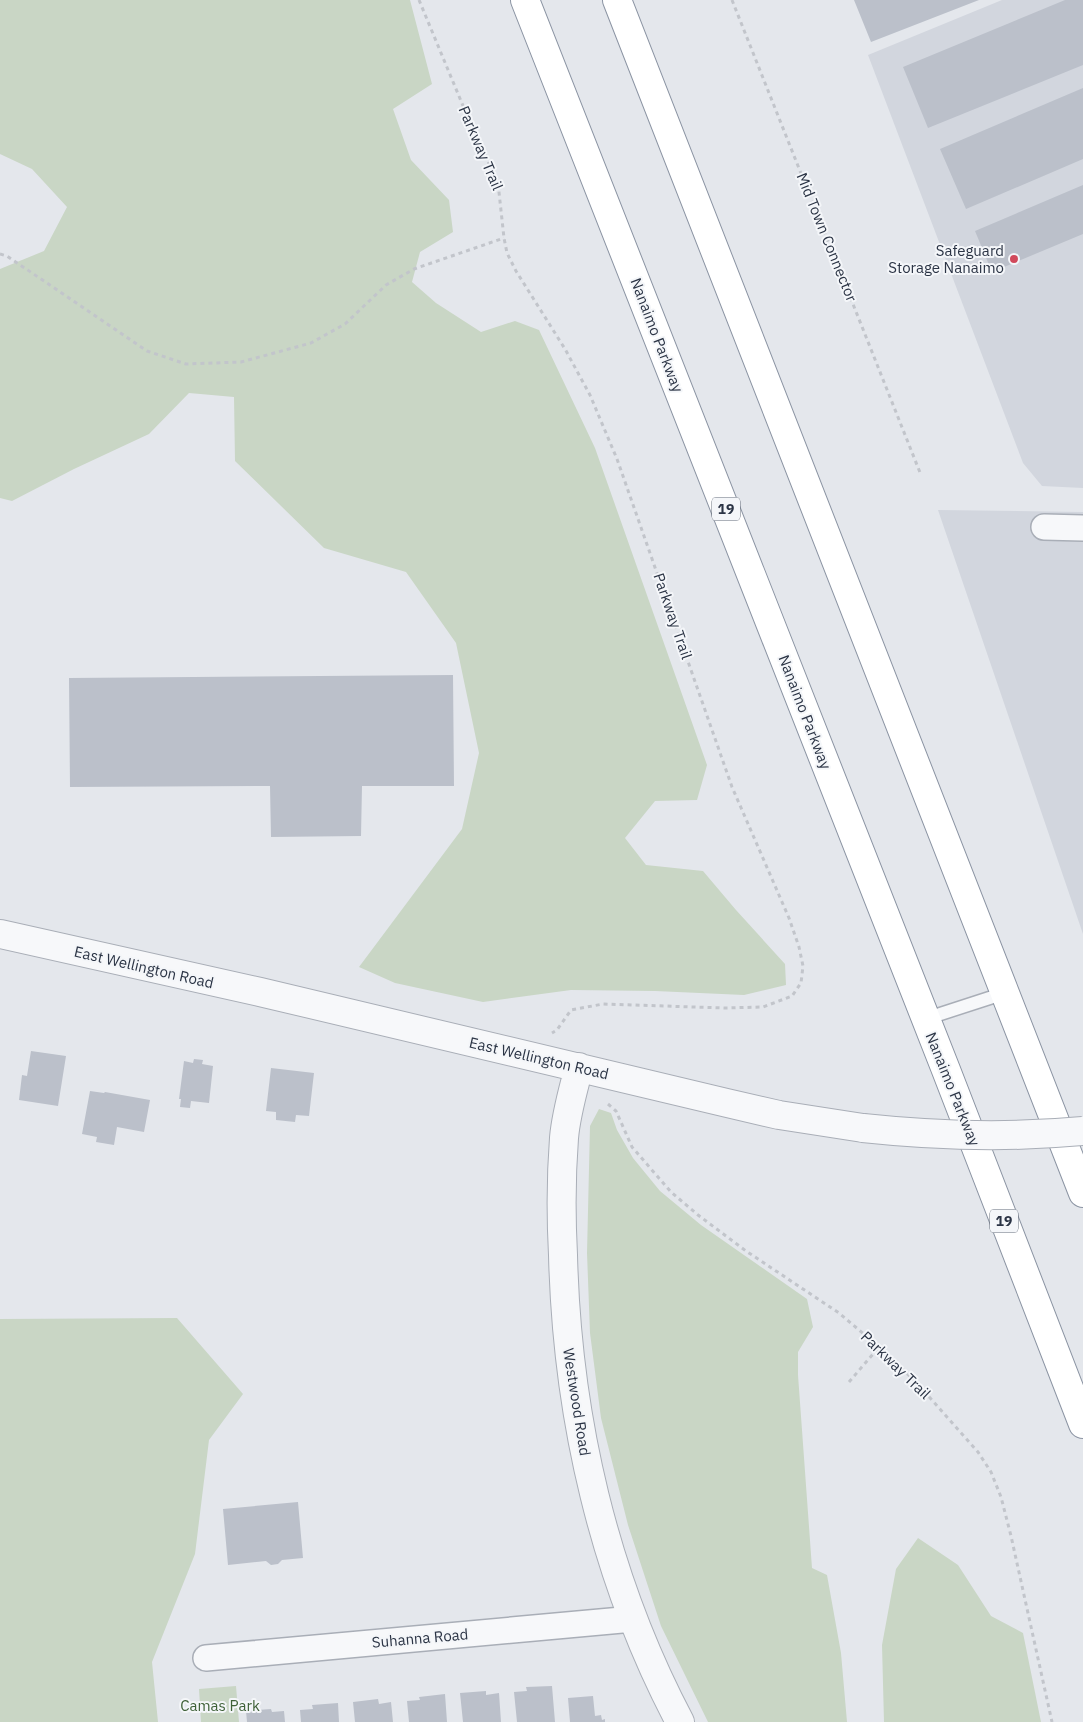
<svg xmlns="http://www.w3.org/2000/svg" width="1083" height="1722" viewBox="0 0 1083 1722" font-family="'IBM Plex Sans',sans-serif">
  <rect width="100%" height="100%" fill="#e4e7ec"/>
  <path fill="#d2d6de" d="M1002,0H1083V488L1042,486L1023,463L868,55Z
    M938,510L1083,512V934Z"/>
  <path fill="#c9d6c5" d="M0,0H410L432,84L393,109L411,160L449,200L453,232L420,252L412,282L436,303L481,332L515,321L539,330L595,448L707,765L697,800L655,801L625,838L646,865L703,871L736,910L785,964L786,985L744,995L655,991L571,990L483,1002L395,983L359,967L462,829L479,753L456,643L406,572L324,548L235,461L234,397L189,393L149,434L74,469L12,501L0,498V269L44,251L67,207L32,169L0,154Z
    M599,1109L611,1113L617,1130L633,1158L660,1191L701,1225L807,1299L813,1327L798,1352V1375L812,1568L827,1575L841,1653L847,1722H708L661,1626L628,1525L601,1418L590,1333L587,1253L590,1126Z
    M177,1318L243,1394L209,1440L195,1554L152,1662L158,1722H0V1319Z
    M918,1538L958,1565L991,1616L1023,1633L1041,1722H884L882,1645L896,1569Z
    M236,1686L239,1722H201L199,1689Z"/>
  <path fill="#bbc0ca" d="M854,0H979L871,42Z
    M1065,0H1083V65L928,128L903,67Z
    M1083,88V159L966,209L940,149Z
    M1083,185V234L992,272L975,231Z
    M453,675L454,786H362L361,836L271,837L270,786L70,787L69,678Z
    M31,1051L66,1056L58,1106L19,1100L22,1075L27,1076Z
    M194,1059L203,1060L202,1064L213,1066L209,1103L191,1101L190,1108L180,1107L181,1099H179L184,1061L193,1063Z
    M271,1068L314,1073L309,1116L296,1115L295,1122L276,1120V1112L266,1111Z
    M90,1091L104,1093L105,1092L150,1100L144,1132L117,1127L114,1145L96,1142L97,1137L82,1134Z
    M298,1502L303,1558L282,1560L278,1564L271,1565L266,1561L228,1565L223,1509Z
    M552,1686L555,1722H517L514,1692L527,1691L526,1687Z
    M486,1691V1695L499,1693L501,1722H463L460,1693Z
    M445,1694L447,1722H409L407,1701L420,1700L419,1697Z
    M593,1696L595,1716L601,1715L602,1720L605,1719V1722H570L568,1698Z
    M378,1699L379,1704L391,1702L393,1722H355L353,1702Z
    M338,1703L339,1722H301L300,1710L313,1709L312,1705Z
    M271,1709L272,1712L284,1711L285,1722H247L246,1711Z"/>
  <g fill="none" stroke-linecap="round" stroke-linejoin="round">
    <defs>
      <path id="service" d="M925,1019L1005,993"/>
      <path id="minor" d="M1044,527L1083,528
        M206,1658L633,1619"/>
      <path id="tertiary" d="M0,934L260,992L727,1103L779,1115L863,1128
        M579,1067C573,1091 566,1114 564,1138C561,1177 561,1217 563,1255C567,1417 604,1578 680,1722"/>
      <path id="trunk" d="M525,0L946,1070L1083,1424
        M617,0L1083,1193"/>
    </defs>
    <use href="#service" stroke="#a9aeb7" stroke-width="15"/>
    <use href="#minor" stroke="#a9aeb7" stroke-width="28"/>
    <use href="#tertiary" stroke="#a9aeb7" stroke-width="30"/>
    <use href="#trunk" stroke="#8b94a3" stroke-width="30"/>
    <path stroke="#c2c5cb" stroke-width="3" stroke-dasharray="4 4" stroke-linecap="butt" d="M419,0L466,113L498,183L504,238L507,253L516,271L565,349L590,395L617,459L732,787L789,918L799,947L803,966L801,983L792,996L763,1007L725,1008L603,1004L571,1010L557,1030L552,1033
      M732,0L921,475
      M0,254L7,256L147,351L186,364L241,362L311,343L345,324L386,285L414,269L504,238
      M608,1104L616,1111L632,1147L671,1192L698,1215L746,1251L839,1313L879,1347L915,1381L978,1452L991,1472L1001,1497L1011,1536L1052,1722
      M849,1382L879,1347"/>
    <use href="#service" stroke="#f7f8fa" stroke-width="12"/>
    <use href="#minor" stroke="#f7f8fa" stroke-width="25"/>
    <use href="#tertiary" stroke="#f7f8fa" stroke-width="28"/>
    <use href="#trunk" stroke="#fff" stroke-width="28"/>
    <defs>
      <path id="tertiary-bridge" d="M863,1128C937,1136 1008,1138 1083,1131"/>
    </defs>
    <use href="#tertiary-bridge" stroke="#a9aeb7" stroke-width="30" stroke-linecap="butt"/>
    <use href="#tertiary-bridge" stroke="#f7f8fa" stroke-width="28"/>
  </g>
  <circle fill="#d1495b" stroke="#f4f6f9" stroke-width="2" cx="1014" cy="259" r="5"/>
  <g text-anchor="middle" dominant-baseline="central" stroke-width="4" stroke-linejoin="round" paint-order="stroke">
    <g fill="#f4f6f9" stroke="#676e7b" stroke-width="1">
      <rect x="712" y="497.5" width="28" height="23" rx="4"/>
      <rect x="990" y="1209.5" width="28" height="23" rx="4"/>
    </g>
    <g font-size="14" font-weight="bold" fill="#2b3445">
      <text x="726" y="509">19</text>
      <text x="1004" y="1221">19</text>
    </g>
    <g font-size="15" fill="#2b3445" stroke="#f4f6f9">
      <text transform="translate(481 148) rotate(67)">Parkway Trail</text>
      <text transform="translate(827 237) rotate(68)">Mid Town Connector</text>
      <text transform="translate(657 335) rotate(69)">Nanaimo Parkway</text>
      <text transform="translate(673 616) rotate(71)">Parkway Trail</text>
      <text transform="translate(805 712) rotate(69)">Nanaimo Parkway</text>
      <text transform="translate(144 967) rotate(13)">East Wellington Road</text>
      <text transform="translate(539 1058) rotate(13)">East Wellington Road</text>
      <text transform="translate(953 1089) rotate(68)">Nanaimo Parkway</text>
      <text transform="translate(896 1365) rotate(44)">Parkway Trail</text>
      <text transform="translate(577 1402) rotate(81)">Westwood Road</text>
      <text transform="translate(420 1638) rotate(-5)">Suhanna Road</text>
    </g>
    <g font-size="15" fill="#2b3445" stroke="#f4f6f9" text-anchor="end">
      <text x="1004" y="250">Safeguard<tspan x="1004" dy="17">Storage Nanaimo</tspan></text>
    </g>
    <g font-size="15" fill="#3f6138" stroke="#f4f6f9">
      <text x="220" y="1705">Camas Park</text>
    </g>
  </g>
</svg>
